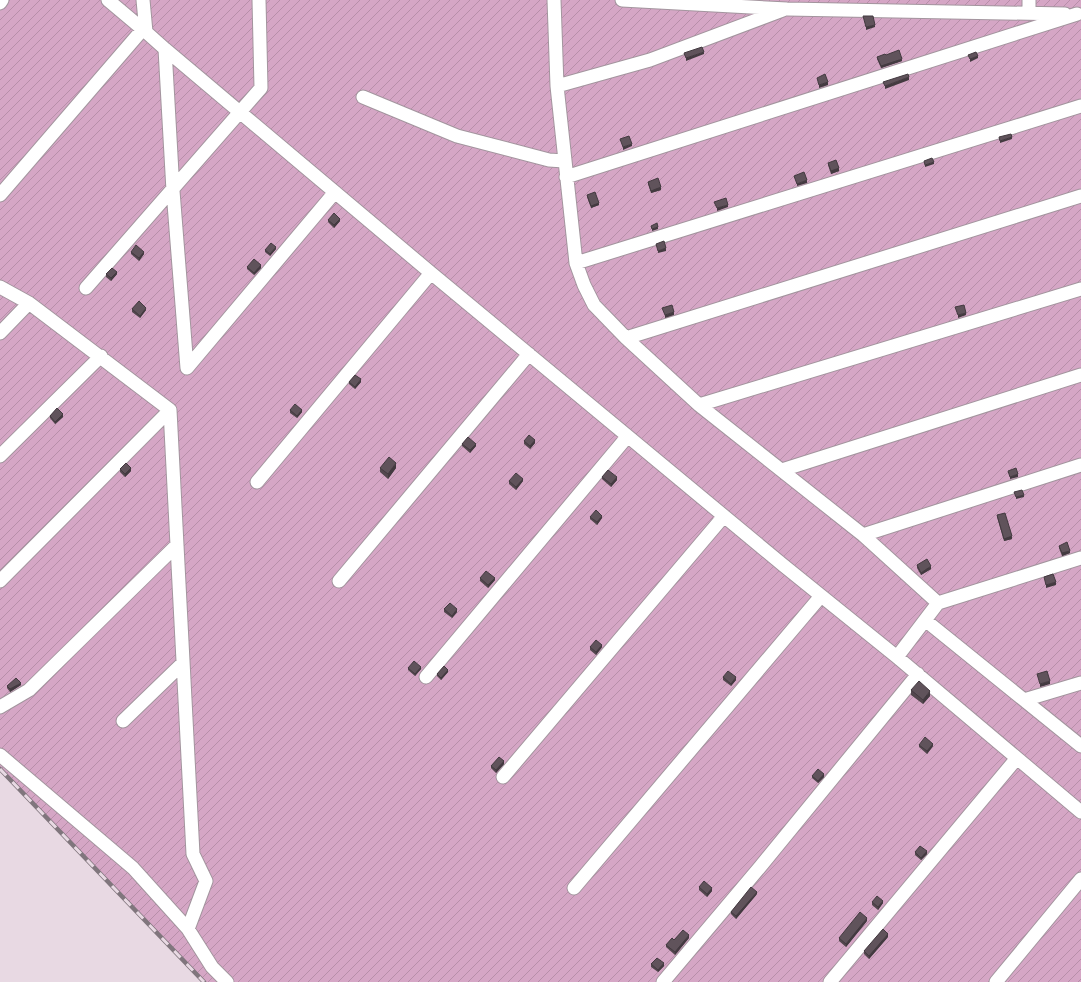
<svg xmlns="http://www.w3.org/2000/svg" width="1081" height="982" viewBox="0 0 1081 982" font-family="'Work Sans',sans-serif">
  <defs>
    <pattern id="garden-furrows" width="10" height="10" patternUnits="userSpaceOnUse"><rect width="10" height="10" fill="#d5a6c5"/><path d="M-1 1l2-2M0 10L10 0M9 11l2-2" fill="none" stroke="#b78ea9"/></pattern>
  </defs>
  <rect width="100%" height="100%" fill="#e8d9e3"/>
  <path fill="url(#garden-furrows)" d="M0,0H1081V982H204L0,769Z"/>
  <g fill="none" stroke-linecap="round" stroke-linejoin="round">
    <defs>
      <path id="minor" d="M108,0L146,32
        M143,0L146,32L165,49L431,273L783,565L897,657L1081,812
        M554,0L557,86L576,263L584,285L594,305L626,338L699,405L863,535L938,603
        M622,0L787,9L1065,14
        M1029,0V13
        M0,3L2,0
        M165,49L173,191L187,368
        M557,86L650,60L783,10
        M363,97L457,136L549,160L564,161
        M566,177L1077,14
        M0,195L143,29
        M576,263L1081,106
        M0,287L29,303L170,410L193,854L206,881L188,929
        M86,288L261,88L259,0
        M0,333L29,303
        M626,338L1081,196
        M187,368L335,192
        M699,405L1081,289
        M0,456L101,356
        M782,470L1081,375
        M257,482L431,273
        M863,535L1081,465
        M0,581L170,410
        M339,581L529,354
        M925,620L1081,746
        M897,657L938,603L1081,558
        M426,677L627,437
        M1024,700L1081,683
        M0,707L29,690L177,545
        M123,721L183,663
        M0,755L133,868L188,929L212,967L227,982
        M503,777L724,516
        M574,888L821,596
        M663,982L760,867L918,674
        M830,982L1017,758
        M996,982L1081,879"/>
    </defs>
    <use href="#minor" stroke="#a3959e" stroke-width="15"/>
    <use href="#minor" stroke="#fff" stroke-width="13"/>
    <defs>
      <path id="rail" d="M0,769L204,982"/>
    </defs>
    <use href="#rail" stroke="#80767d" stroke-width="4.5"/>
    <use href="#rail" stroke="#e8d9e3" stroke-width="3" stroke-dasharray="9" stroke-linecap="butt"/>
  </g>
  <path fill="#53474e" d="M886,55L902,61L881,68L877,59V57Z
    M828,163L839,171L831,174L828,165Z
    M648,182L661,190L651,193L648,184Z
    M587,195L599,205L591,208L587,197Z
    M328,220L340,221L334,228L328,222Z
    M276,249L270,256L265,252V250Z
    M131,252L144,254L139,261L131,254Z
    M247,267L261,268L254,275L247,269Z
    M106,274H117L111,281L106,277Z
    M132,309L146,310L140,318L132,312Z
    M349,382H361L355,389L349,384Z
    M290,410L302,412L297,418L290,413Z
    M50,416L63,417L55,424L50,418Z
    M524,441L535,443L530,449L524,444Z
    M462,444L476,446L470,453L462,446Z
    M380,468H396L388,479L380,472Z
    M120,469L131,471L125,477L120,472Z
    M602,477L617,480L611,487L602,479Z
    M509,481H523L516,490L509,484Z
    M997,515L1012,539L1004,541L997,517Z
    M590,517L602,518L597,525L590,519Z
    M1059,546L1070,553L1062,556L1059,548Z
    M917,565L931,569L921,575L917,568Z
    M480,578L495,580L488,588L480,581Z
    M444,609L457,612L452,618L444,612Z
    M590,647H602L596,655L590,650Z
    M408,668L421,669L415,676L408,670Z
    M448,672L441,680L437,676V674Z
    M723,677L736,680L731,686L723,680Z
    M21,685L10,692L7,688V686Z
    M911,690L930,696L923,704L911,695Z
    M919,745L933,746L927,754L919,747Z
    M504,764L496,773L491,768V766Z
    M812,776L824,777L818,783L812,778Z
    M915,852L927,854L921,860L915,855Z
    M699,887L712,891L707,897L699,890Z
    M757,894L736,919L731,914V912Z
    M872,902L883,903L878,910L872,905Z
    M867,921L846,947L839,941V938Z
    M888,937L869,959L864,954V951Z
    M689,938L675,955L666,947V945Z
    M651,964L664,966L658,972L651,967Z"/>
  <path fill="#433a40" d="M875,25V27L866,30V27Z
    M704,52V54L686,61V58Z
    M978,56V58L970,62V59Z
    M902,59V61L881,68V66Z
    M909,77V80L885,89V86Z
    M828,82V85L819,88V85Z
    M1012,137V139L1000,143V141Z
    M632,144V146L623,150V147Z
    M934,162V164L925,167V165Z
    M839,168V171L831,174V171Z
    M807,180V183L797,186V184Z
    M661,187V190L651,193V191Z
    M599,203V205L591,208V206Z
    M728,205V207L717,211V208Z
    M340,219V221L334,228V225Z
    M658,227V229L652,231V229Z
    M276,247V249L270,256V254Z
    M666,248V251L658,253V251Z
    M144,252V254L139,261V258Z
    M261,265V268L254,275V273Z
    M117,272V274L111,281V278Z
    M146,308V310L140,318V316Z
    M674,312V315L665,318V315Z
    M966,313V315L958,318V315Z
    M361,379V382L355,389V387Z
    M302,410V412L297,418V416Z
    M63,414V417L55,424V422Z
    M535,440V443L530,449V446Z
    M476,444V446L470,453V450Z
    M396,463V468L388,479V474Z
    M131,468V471L125,477V474Z
    M1018,474V477L1010,479V477Z
    M617,477V480L611,487V484Z
    M523,479V481L516,490V487Z
    M1024,495V497L1016,499V497Z
    M602,516V518L597,525V522Z
    M1012,536V539L1004,541V539Z
    M1070,551V553L1062,556V553Z
    M931,566V569L921,575V573Z
    M495,578V580L488,588V585Z
    M1056,582V585L1046,588V585Z
    M457,609V612L452,618V616Z
    M602,645V647L596,655V652Z
    M421,667V669L415,676V674Z
    M448,670V672L441,680V678Z
    M736,677V680L731,686V684Z
    M1050,681V684L1040,687V684Z
    M21,683V685L10,692V689Z
    M930,691V696L923,704V700Z
    M933,744V746L927,754V751Z
    M504,761V764L496,773V770Z
    M824,774V777L818,783V781Z
    M927,851V854L921,860V858Z
    M712,888V891L707,897V894Z
    M757,892V894L736,919V916Z
    M883,901V903L878,910V907Z
    M867,918V921L846,947V944Z
    M888,934V937L869,959V956Z
    M689,935V938L675,955V952Z
    M664,963V966L658,972V970Z"/>
  <path fill="#60535b" stroke="#433a40" d="M863,16H873L875,25L866,27Z
    M702,47L704,52L686,58L684,53Z
    M899,50L902,59L881,66L877,57L885,54L886,55Z
    M976,52L978,56L970,59L968,55Z
    M825,74L828,82L819,85L817,78Z
    M908,74L909,77L885,86L883,82Z
    M1011,134L1012,137L1000,141L999,137Z
    M629,136L632,144L623,147L620,139Z
    M932,158L934,162L925,165L924,161Z
    M836,160L839,168L831,171L828,163Z
    M804,172L807,180L797,184L794,176Z
    M658,178L661,187L651,191L648,182Z
    M595,192L599,203L591,206L587,195Z
    M726,198L728,205L717,208L714,202Z
    M334,213L340,219L334,225L328,220Z
    M657,223L658,227L652,229L651,226Z
    M664,241L666,248L658,251L656,244Z
    M271,243L276,247L270,254L265,250Z
    M136,245L144,252L139,258L131,252Z
    M254,259L261,265L254,273L247,267Z
    M112,268L117,272L111,278L106,274Z
    M139,301L146,308L140,316L132,309Z
    M672,305L674,312L665,315L662,308Z
    M964,305L966,313L958,315L955,307Z
    M355,375L361,379L355,387L349,382Z
    M295,404L302,410L297,416L290,410Z
    M57,408L63,414L55,422L50,416Z
    M529,435L535,440L530,446L524,441Z
    M468,437L476,444L470,450L462,444Z
    M389,457L396,463L388,474L380,468Z
    M126,463L131,468L125,474L120,469Z
    M1016,468L1018,474L1010,477L1008,471Z
    M608,470L617,477L611,484L602,477Z
    M516,473L523,479L516,487L509,481Z
    M1022,490L1024,495L1016,497L1014,492Z
    M596,510L602,516L597,522L590,517Z
    M1005,513L1012,536L1004,539L997,515Z
    M1067,542L1070,551L1062,553L1059,546Z
    M927,559L931,566L921,573L917,565Z
    M486,571L495,578L488,585L480,578Z
    M1053,574L1056,582L1046,585L1044,577Z
    M450,603L457,609L452,616L444,609Z
    M596,640L602,645L596,652L590,647Z
    M414,661L421,667L415,674L408,668Z
    M444,666L448,670L441,678L437,674Z
    M728,671L736,677L731,684L723,677Z
    M1047,671L1050,681L1040,684L1037,674Z
    M16,678L21,683L10,689L7,686Z
    M919,681L930,691L923,700L911,690Z
    M925,737L933,744L927,751L919,745Z
    M499,757L504,761L496,770L491,766Z
    M818,769L824,774L818,781L812,776Z
    M920,846L927,851L921,858L915,852Z
    M704,881L712,888L707,894L699,887Z
    M751,887L757,892L736,916L731,912Z
    M877,896L883,901L878,907L872,902Z
    M860,912L867,918L846,944L839,938Z
    M883,929L888,934L869,956L864,951Z
    M683,930L689,935L675,952L666,945L672,938L674,940Z
    M657,958L664,963L658,970L651,964Z"/>
</svg>
